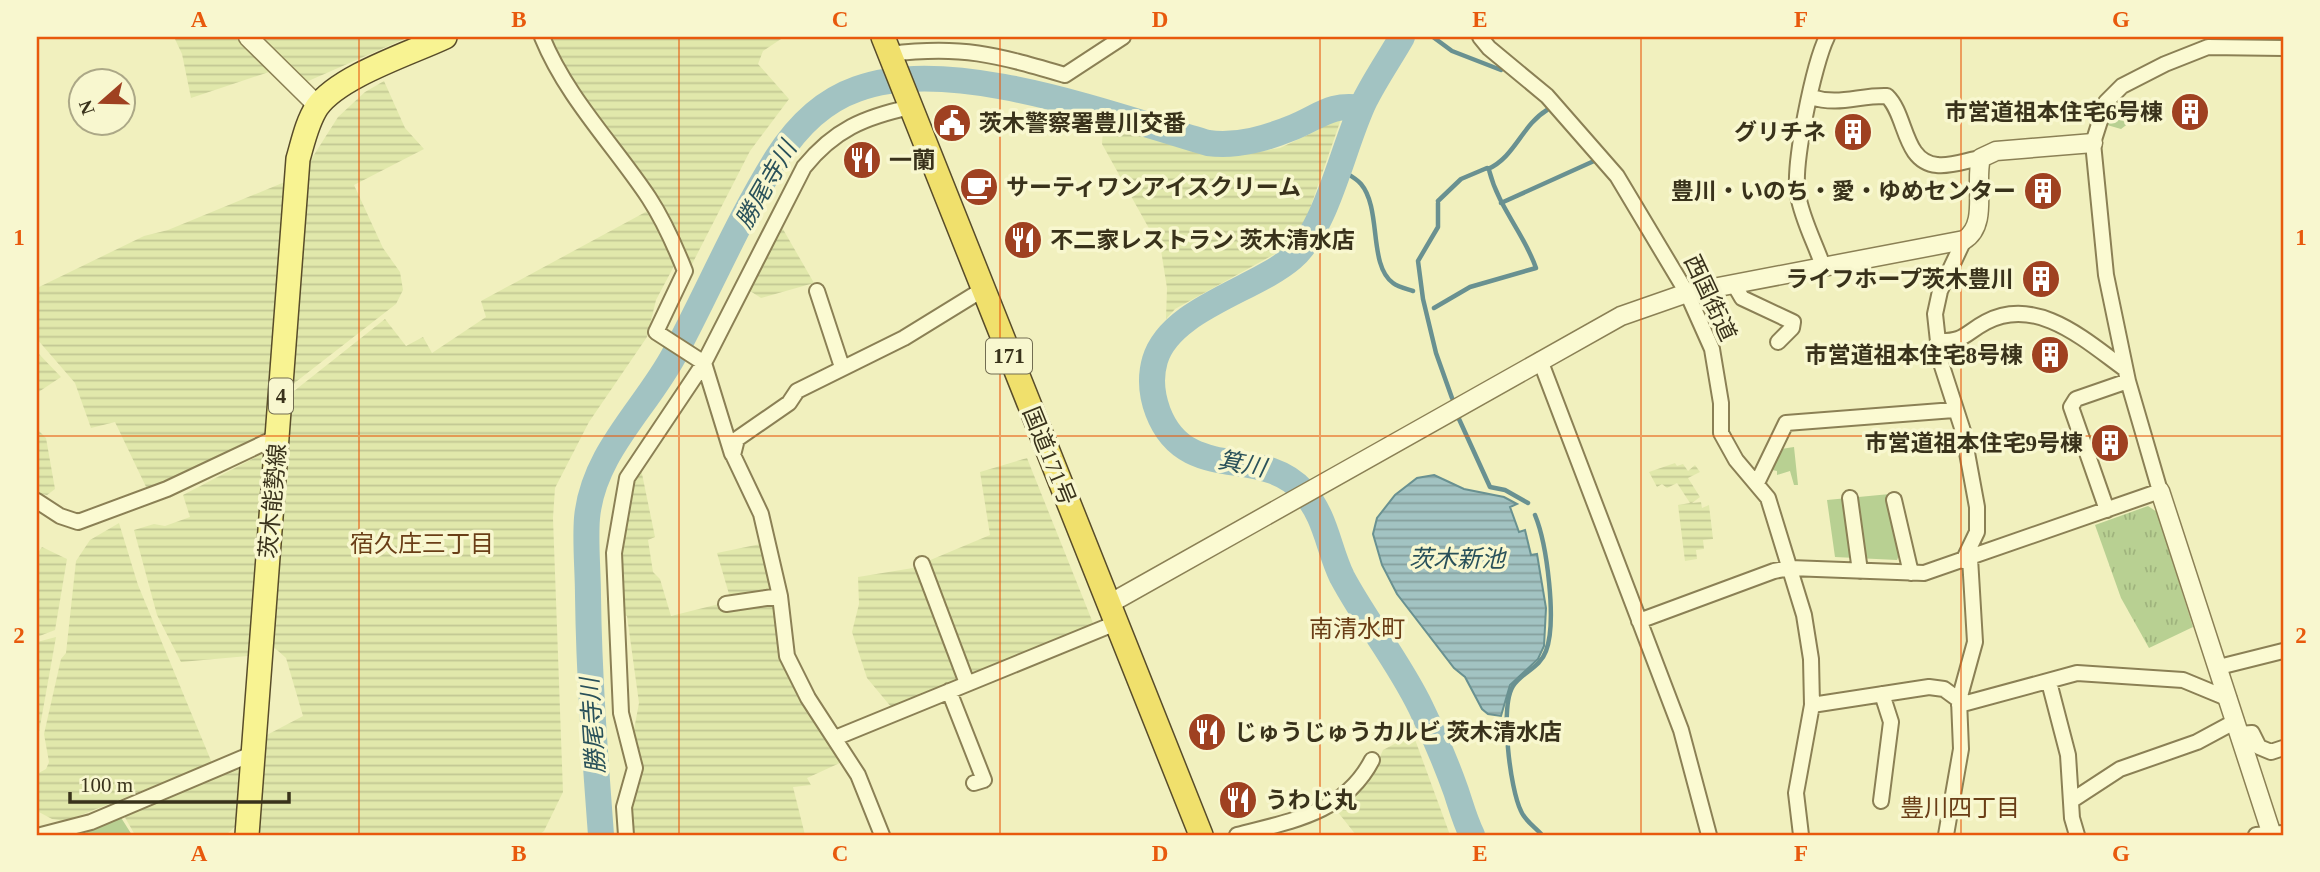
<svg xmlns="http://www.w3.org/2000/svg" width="2320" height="872" viewBox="0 0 2320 872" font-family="'Times New Roman','Noto Sans JP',serif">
  <defs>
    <pattern id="farmland-rules" width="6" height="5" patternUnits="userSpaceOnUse" patternTransform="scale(1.75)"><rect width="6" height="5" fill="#e1e8ab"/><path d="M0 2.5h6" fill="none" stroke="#c2c793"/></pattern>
    <pattern id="park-tufts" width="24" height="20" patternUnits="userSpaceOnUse" patternTransform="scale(1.75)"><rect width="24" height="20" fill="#b8d092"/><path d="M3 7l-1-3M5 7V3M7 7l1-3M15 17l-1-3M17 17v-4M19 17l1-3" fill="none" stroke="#9fb37d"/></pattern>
    <pattern id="water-rules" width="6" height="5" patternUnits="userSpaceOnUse" patternTransform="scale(1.75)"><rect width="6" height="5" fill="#a2c3c2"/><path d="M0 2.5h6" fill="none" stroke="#859f9d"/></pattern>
  </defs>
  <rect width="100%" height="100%" fill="#f1f0be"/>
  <path fill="url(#farmland-rules)" d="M174,37H238L272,71L191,98L182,54Z
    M261,37H409L306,82Z
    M553,37H784L763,51L758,64L789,99L750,151L689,270L581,103L548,39Z
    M384,81L405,128L424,149L354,185L383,248L400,272L403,290L396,304L288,388L305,169L338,117L365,92Z
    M1335,115L1341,119L1306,220L1282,250L1175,309L1166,319L1167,288L1161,250L1102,144L1103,129L1241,154L1280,148L1318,130Z
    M292,179L272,425L260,437L148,491L115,422L91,428L75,383L37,339V288L144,236L168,230Z
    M653,208L676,256L674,266L656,300L647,337L589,422L555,488L553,518L563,792L544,831L539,835H254L263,737L303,716L286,658L268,642L289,395L385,319L406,346L423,337L432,353L486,317L481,301Z
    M780,224L814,283L761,298L747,289Z
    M37,352L61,377L37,393Z
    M37,429L46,438L55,489L47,495L37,493Z
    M260,455L267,457L248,656L181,662L157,615L134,530L154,524L165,526L190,517L183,495Z
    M1027,458L1095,628L973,676L928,561L990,535L980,472Z
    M1675,463L1677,466L1683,464L1688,471L1695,465L1700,472L1688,478L1700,497L1692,503L1701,502L1702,508L1709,505L1713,539L1703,540L1704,549L1696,550L1697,559L1685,561L1678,505L1690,503L1677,483L1667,488L1662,484L1657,487L1649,472Z
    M640,464L655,537L648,540L653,572L660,579L671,616L731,601L717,553L765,543L783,638L842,762L807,778L811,785L793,787L805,835H633L630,800L632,740L639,703L627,616L621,613L618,550L631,478Z
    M119,523L138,585L212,763L66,821L52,819L37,811V774L46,769L49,762L44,734L61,659L66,653L76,561L90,540Z
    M42,547L67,559L55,630L37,637V554Z
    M919,567L961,676L954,685L892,708L867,678L852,632L859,604L858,577Z
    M56,637L37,743V642Z
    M1413,734L1450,835H1356L1337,811L1369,782L1383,750Z
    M245,764L240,822L226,835H135L123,814Z"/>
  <path fill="#b8d092" d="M2120,104L2128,106L2133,120L2121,129L2107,125L2109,113Z
    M1780,437L1781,449L1794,447L1798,485H1794L1790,471L1777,475V471L1767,469Z
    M1890,494L1901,551L1897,560L1835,557L1827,500Z
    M120,816L132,835H81Z"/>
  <path fill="url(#park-tufts)" d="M2148,506L2157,512L2193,627L2149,648L2121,598L2095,525Z"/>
  <path fill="url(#water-rules)" stroke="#699191" stroke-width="2" d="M1434,475L1464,489L1504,497L1517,504L1510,507L1519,532L1525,530L1531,555L1537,554L1546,608L1544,646L1538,659L1510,685L1501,716L1488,714L1482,709L1465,677L1454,668L1397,594L1382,565L1373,534L1377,518L1395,495L1417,478Z"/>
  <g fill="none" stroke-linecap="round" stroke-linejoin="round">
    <path stroke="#699191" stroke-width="4.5" d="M1433,37L1452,51L1501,70
      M1338,168C1345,173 1355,177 1361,184C1382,209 1368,265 1393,283C1398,287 1407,289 1413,291
      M1488,169C1515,157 1522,125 1547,110
      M1438,201L1461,179L1487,168
      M1501,203L1594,161
      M1423,299L1418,261L1438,227V203
      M1423,299L1436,353L1452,398
      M1434,308L1470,287L1536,268C1523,231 1499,209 1489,170
      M1459,419L1490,487L1505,490L1528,503
      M1535,515C1547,544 1557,622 1546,651C1540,668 1522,672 1513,686C1500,707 1510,789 1521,811C1525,821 1535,827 1542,835"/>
    <path stroke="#a2c3c2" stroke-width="26" d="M1402,37C1390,58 1376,78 1365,100C1344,142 1327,229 1292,258C1255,290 1170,309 1155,360C1150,377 1152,396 1158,412C1186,485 1261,444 1303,491C1326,516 1328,548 1342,577C1366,622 1399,662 1421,708C1434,735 1446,763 1456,791C1461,806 1465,821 1472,835
      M601,835C595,755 589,676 588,596C588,570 585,543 587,518C593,453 645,409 674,355C709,290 738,220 777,158C796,128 823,101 857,89C951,54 1114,116 1208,143C1238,147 1267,138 1294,127C1320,116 1332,103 1361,108"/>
    <defs>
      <path id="minor" d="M542,37C567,98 613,144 649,198C664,221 675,246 685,271L656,332L704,363L732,454
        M1480,37L1489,48L1547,96L1617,176L1687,293L1712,349L1721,403V433L1736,460L1768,498L1804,615L1811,659L1812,705L1796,793L1801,835
        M890,54C963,45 996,55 1065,75L1123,37
        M1811,97C1839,106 1859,95 1887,96C1907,115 1903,162 1937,165C1950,167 1968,160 1981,158
        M1823,266C1815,243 1802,219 1798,195C1792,166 1814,63 1827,37
        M1735,286L1742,298L1793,322L1792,328L1778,342
        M817,291L842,367
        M1938,341C1965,342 1965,333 1986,322C2037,295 2086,341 2125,369
        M1540,360L1681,730L1709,835
        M1757,483L1786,423L1954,410
        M1850,498L1860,571
        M1894,500L1911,573
        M37,501L60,516L78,522L167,489L279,436
        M2107,510L2071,407L2076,399L2128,381
        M1963,561L1977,532V507L1963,431L1940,360L1935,314L1940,291L1964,240
        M922,564L967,683
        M726,604L780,596
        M1639,621L1774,571L1790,568L1924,573L2160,491L2128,381L2106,275L2093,143L2106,102L2122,86L2165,64L2208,47L2283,48
        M2219,667L2283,651
        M2049,682L2068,755L2072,818L2077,835
        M949,691L984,780L974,783
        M1812,705L1929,687L1944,689L1959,700
        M1959,705L2077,673L2183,680L2229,699
        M2240,734L2252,733L2259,747L2271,752L2283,748
        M835,738L1116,623
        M1881,801L1891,722L1882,694
        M2071,801L2120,769L2197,742L2236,721
        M41,835L91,822L254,753
        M626,835L624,807L635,768L621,713L614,553L627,478L704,363L804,167C834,130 864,117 911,107
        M882,835L858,775L808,698L787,656L780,596L761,514L733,455L737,439L789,403L797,391L904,338L982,290
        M1237,835C1290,821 1344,814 1372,760
        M1946,835L1961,749L1959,700L1975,642L1970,558
        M2256,835L2283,833"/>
      <path id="tertiary" d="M248,37L318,106
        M2160,491L2272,835
        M1109,604L1621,316L1687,293L1964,240C1989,225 1974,184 1981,158L1996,151L2093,143"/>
      <path id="primary" d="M247,835L298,159C303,142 307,122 317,107C339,76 411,53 445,37"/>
      <path id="trunk" d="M883,37L1201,835"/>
    </defs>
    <use href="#minor" stroke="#8b8055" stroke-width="18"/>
    <use href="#tertiary" stroke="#8b8055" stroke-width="21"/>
    <use href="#primary" stroke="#584c2a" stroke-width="26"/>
    <use href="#trunk" stroke="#584c2a" stroke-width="26"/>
    <use href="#minor" stroke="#fbfad2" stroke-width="14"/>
    <use href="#tertiary" stroke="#fbfad2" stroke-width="18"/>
    <use href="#primary" stroke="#f8f392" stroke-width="23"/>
    <use href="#trunk" stroke="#f0e06c" stroke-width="23"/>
  </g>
  <path fill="none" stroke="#e8590c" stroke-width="2" stroke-opacity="0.55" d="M359,37V835M679,37V835M1000,37V835M1320,37V835M1641,37V835M1961,37V835M37,436H2283"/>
  <defs>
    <symbol id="building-disc" viewBox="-11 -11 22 22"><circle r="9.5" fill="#9f4121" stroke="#f8f7cf"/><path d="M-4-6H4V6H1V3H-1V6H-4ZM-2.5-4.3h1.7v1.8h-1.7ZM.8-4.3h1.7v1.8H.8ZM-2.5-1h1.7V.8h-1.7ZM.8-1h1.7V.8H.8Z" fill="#fff"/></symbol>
    <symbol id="civic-disc" viewBox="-11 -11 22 22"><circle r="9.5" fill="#9f4121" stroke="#f8f7cf"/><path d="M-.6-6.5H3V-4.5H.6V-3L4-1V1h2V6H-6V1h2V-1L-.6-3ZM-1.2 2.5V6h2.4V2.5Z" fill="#fff"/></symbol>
    <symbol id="restaurant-disc" viewBox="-11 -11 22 22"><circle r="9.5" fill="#9f4121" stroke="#f8f7cf"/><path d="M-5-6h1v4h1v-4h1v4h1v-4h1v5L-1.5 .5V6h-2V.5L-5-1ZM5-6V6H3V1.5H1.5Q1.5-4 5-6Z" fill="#fff"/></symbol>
    <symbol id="cafe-disc" viewBox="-11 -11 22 22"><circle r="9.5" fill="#9f4121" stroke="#f8f7cf"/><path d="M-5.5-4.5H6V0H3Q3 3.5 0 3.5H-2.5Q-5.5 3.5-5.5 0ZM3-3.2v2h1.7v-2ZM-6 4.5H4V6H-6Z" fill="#fff"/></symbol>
  </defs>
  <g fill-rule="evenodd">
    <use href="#building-disc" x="2168" y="90" width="44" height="44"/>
    <use href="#civic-disc" x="930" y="101" width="44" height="44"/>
    <use href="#building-disc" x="1831" y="110" width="44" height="44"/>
    <use href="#restaurant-disc" x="840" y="138" width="44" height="44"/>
    <use href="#cafe-disc" x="957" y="165" width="44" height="44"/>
    <use href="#building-disc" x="2021" y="169" width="44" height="44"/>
    <use href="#restaurant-disc" x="1001" y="218" width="44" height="44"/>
    <use href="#building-disc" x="2019" y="257" width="44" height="44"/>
    <use href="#building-disc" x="2028" y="333" width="44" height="44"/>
    <use href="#building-disc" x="2088" y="421" width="44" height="44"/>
    <use href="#restaurant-disc" x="1185" y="710" width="44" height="44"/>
    <use href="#restaurant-disc" x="1216" y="778" width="44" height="44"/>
  </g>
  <g text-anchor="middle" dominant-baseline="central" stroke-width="7" stroke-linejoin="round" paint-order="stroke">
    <g fill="#f8f7cf" stroke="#726d51" stroke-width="2">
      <rect x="986" y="338.5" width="46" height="35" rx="5"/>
      <rect x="269" y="378.5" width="24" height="35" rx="5"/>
    </g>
    <g font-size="21" font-weight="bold" fill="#39321b">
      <text x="1009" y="356">171</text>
      <text x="281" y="396">4</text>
    </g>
    <g font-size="23" font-weight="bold" fill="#39321b" stroke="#f8f7cf" text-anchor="end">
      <text x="2163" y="112">市営道祖本住宅6号棟</text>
      <text x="979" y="123" text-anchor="start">茨木警察署豊川交番</text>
      <text x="1826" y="132">グリチネ</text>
      <text x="889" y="160" text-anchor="start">一蘭</text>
      <text x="1006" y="187" text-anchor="start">サーティワンアイスクリーム</text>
      <text x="2016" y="191">豊川・いのち・愛・ゆめセンター</text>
      <text x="1050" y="240" text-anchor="start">不二家レストラン 茨木清水店</text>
      <text x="2014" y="279">ライフホープ茨木豊川</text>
      <text x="2023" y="355">市営道祖本住宅8号棟</text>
      <text x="2083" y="443">市営道祖本住宅9号棟</text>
      <text x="1234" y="732" text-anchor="start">じゅうじゅうカルビ 茨木清水店</text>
      <text x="1265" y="800" text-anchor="start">うわじ丸</text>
    </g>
    <g font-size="23" fill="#39321b" stroke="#f8f7cf">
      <text transform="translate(1710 298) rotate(65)">西国街道</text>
      <text transform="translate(1049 456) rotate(68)">国道171号</text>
      <text transform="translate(273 501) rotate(-85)">茨木能勢線</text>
    </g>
    <g font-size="24" font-style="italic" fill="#29515a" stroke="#f8f7cf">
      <text transform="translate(766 185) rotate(-60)">勝尾寺川</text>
      <text transform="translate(1242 464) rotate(11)">箕川</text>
      <text x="1457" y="559">茨木新池</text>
      <text transform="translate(593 726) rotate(-94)">勝尾寺川</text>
    </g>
    <g font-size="24" fill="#6a3e17" stroke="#f8f7cf">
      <text x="422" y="544">宿久庄三丁目</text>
      <text x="1357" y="629">南清水町</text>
      <text x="1960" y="808">豊川四丁目</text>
    </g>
  </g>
  <rect width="2320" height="872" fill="none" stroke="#f8f7cf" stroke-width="77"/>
  <g transform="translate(102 102) rotate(250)"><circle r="33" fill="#f8f7cf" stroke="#aca887" stroke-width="2"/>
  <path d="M0-5L12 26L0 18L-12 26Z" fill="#9f4121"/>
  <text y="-10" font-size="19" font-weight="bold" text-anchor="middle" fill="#39321b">N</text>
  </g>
  <path d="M70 792v10h219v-10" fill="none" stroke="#39321b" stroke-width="3.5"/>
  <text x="80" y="792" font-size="21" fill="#39321b" stroke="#f8f7cf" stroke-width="5" paint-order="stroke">100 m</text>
  <rect x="38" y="38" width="2244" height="796" fill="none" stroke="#e8590c" stroke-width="2.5"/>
  <g font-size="23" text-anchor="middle" font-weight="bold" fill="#e8590c">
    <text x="199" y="27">A</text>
    <text x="519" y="27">B</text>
    <text x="840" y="27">C</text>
    <text x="1160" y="27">D</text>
    <text x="1480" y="27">E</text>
    <text x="1801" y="27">F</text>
    <text x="2121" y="27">G</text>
    <text x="19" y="245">1</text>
    <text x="2301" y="245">1</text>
    <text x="19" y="643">2</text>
    <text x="2301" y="643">2</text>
    <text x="199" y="861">A</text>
    <text x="519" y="861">B</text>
    <text x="840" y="861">C</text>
    <text x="1160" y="861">D</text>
    <text x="1480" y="861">E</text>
    <text x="1801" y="861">F</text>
    <text x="2121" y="861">G</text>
  </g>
</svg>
